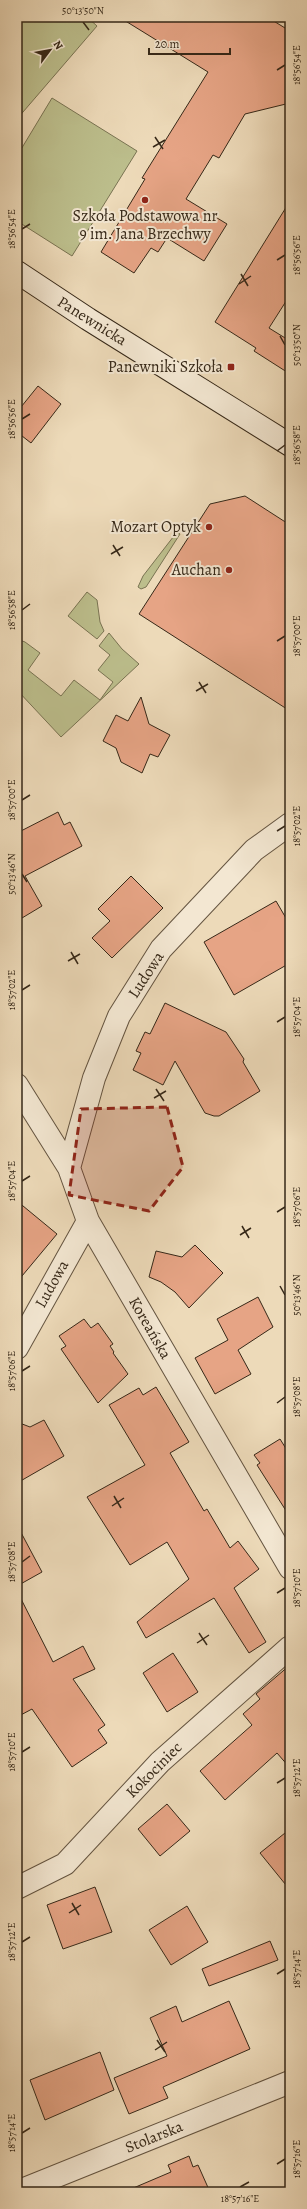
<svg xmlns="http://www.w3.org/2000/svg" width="307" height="2209" viewBox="0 0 307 2209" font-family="Alegreya,serif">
  <rect width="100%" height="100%" fill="#eddab9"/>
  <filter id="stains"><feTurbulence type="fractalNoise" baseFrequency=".005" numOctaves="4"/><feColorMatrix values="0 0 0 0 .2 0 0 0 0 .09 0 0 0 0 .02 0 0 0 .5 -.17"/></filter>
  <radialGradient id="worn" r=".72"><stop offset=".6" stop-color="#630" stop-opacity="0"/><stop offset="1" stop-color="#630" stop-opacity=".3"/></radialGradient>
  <path fill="#bcbe8c" stroke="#797352" d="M17,17H87L97,26L17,119Z
    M52,98L137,151L72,256L17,221V156Z
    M177,532L180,534L146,587L141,589L138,587L143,576Z
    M87,592L97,600L100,622L104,631L97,639L68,616Z
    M109,633L122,649L139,664L61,737L17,690V639L25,642L40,653L28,670L61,696L74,680L100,700L113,682L98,670L110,655L99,646Z"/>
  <path fill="#e6a485" stroke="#362818" d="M119,17H267L290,31V103L245,114L219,158L213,155L186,199L227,224L204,261L167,238L158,252L151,248L134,273L101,252L145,179L142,178L208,72Z
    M290,201V295L269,328L290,341V374L254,351L256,348L215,322Z
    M38,386L61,404L31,443L17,432V412Z
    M245,496L290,525V711L139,614L210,504Z
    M141,697L149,724L170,735L158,757L150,754L142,773L121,762L116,748L103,741L116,715L128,721Z
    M58,812L64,825L70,822L82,846L25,876L42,906L17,921V833Z
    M131,876L163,908L112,958L92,938L110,921L98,909Z
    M276,901L290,925V963L234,995L204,942Z
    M165,1003L226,1032L244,1059L243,1062L260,1091L219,1116H214L205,1113L175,1061L163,1085L133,1070L141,1053L136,1051L145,1032L150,1034Z
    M17,1201L57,1234L17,1282Z
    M195,1245L223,1273L189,1308L175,1292L161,1282L149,1277L156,1251L182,1257Z
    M258,1297L273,1327L238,1350L251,1374L215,1394L195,1358L228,1340L217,1319Z
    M84,1319L91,1328L98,1323L113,1344L110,1346L114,1352L113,1353L128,1374L98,1403L61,1349L66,1346L59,1336Z
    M156,1387L189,1442L170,1453L204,1511L207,1509L230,1548L238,1541L259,1569L234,1588L266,1642L249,1653L214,1598L146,1638L137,1622L189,1579L167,1542L130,1565L87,1497L145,1465L109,1405L139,1388L143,1395Z
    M44,1420L64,1456L17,1483V1422L30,1427Z
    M280,1439L290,1455V1517L257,1465L260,1463L254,1455Z
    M17,1525L42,1572L17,1586Z
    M17,1591L53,1662L83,1646L95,1669L73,1679L105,1725L98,1730L107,1743L72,1767L32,1709L17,1717Z
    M173,1653L198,1692L167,1712L143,1673Z
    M290,1665V1768L277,1753L225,1800L200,1771L252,1725L243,1714L260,1699L256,1694Z
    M167,1804L190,1831L160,1856L138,1829Z
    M290,1829V1890L260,1853Z
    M95,1887L112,1932L63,1949L47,1905Z
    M187,1906L208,1942L171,1965L149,1930Z
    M270,1941L278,1960L209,1986L202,1969Z
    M229,2001L250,2049L163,2087L168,2098L129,2114L114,2078L167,2056L150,2018L176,2006L182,2022Z
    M100,2052L114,2090L45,2120L30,2080Z
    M189,2156L193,2167L198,2165L210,2192H124L171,2172L168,2165Z"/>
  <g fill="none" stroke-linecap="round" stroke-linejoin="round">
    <defs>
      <path id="street" d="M17,1085L69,1168L88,1221L290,1568
        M69,1168L94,1078L119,1016L161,949L254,850L290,824
        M17,1348L88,1221
        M17,1888L65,1864L160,1762L290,1647
        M17,2192L290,2082"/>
      <path id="secondary" d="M17,272L88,319L290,445"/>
    </defs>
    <use href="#street" stroke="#645440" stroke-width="24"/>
    <use href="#secondary" stroke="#362818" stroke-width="24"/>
    <use href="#street" stroke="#f3e7d2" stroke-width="22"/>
    <use href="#secondary" stroke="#f3e7d2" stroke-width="22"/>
  </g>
  <path fill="#8f2418" fill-opacity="0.2" stroke="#8f2418" stroke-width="3" stroke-dasharray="8 5" stroke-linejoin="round" d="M167,1107L183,1167L149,1211L69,1195L81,1109Z"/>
  <path fill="none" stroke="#362818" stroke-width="1.5" d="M83,22L89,30M277,70L285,65M155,137L163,149M153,147L165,140M22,229L30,224M277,260L285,255M241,274L248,286M239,284L251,276M280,336L285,345M22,419L30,414M277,451L285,445M113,545L120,556M111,554L123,547M22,610L30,604M277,641L285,636M199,682L206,693M196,691L208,684M22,800L30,795M277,831L285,826M22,874L27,882M71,952L78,964M68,961L80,954M22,990L30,985M277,1022L285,1017M156,1089L164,1101M154,1098L166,1091M22,1181L30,1176M277,1212L285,1207M242,1226L249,1238M240,1235L251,1228M280,1286L285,1295M22,1371L30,1366M277,1403L285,1397M114,1496L121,1508M112,1506L124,1498M22,1562L30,1556M277,1593L285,1588M199,1633L207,1645M197,1643L209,1635M22,1752L30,1747M277,1783L285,1778M72,1903L79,1915M69,1913L81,1905M22,1942L30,1937M277,1974L285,1969M157,2040L165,2052M155,2050L167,2042M22,2133L30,2128M277,2164L285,2159M240,2187L249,2182"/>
  <g fill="#8f2418" stroke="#f3e7d2" stroke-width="1.5">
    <circle cx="145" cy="200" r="4"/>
    <rect x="227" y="363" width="8" height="8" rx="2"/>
    <circle cx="209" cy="527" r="4"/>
    <circle cx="229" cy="570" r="4"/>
  </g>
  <g text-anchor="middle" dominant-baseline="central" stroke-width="4" stroke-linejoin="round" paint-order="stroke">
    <g font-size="16" fill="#362818" stroke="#f3e7d2" text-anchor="end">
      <text x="145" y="216" text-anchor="middle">Szkoła Podstawowa nr<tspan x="145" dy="18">9 im. Jana Brzechwy</tspan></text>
      <text x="223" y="367">Panewniki Szkoła</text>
      <text x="201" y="527">Mozart Optyk</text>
      <text x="221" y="570">Auchan</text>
    </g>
    <g font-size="16" fill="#362818" stroke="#f3e7d2">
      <text transform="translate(92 321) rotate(32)">Panewnicka</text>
      <text transform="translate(146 975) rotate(-57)">Ludowa</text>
      <text transform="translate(52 1284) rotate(-61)">Ludowa</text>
      <text transform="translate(150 1328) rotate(60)">Koreańska</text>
      <text transform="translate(154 1770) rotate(-45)">Kokociniec</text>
      <text transform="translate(154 2137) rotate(-22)">Stolarska</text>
    </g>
  </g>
  <rect width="307" height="2209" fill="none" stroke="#eddab9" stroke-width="44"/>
  <g transform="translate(50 50) rotate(58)" stroke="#f3e7d2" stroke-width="3" paint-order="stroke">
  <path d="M0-3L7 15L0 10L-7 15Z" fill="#362818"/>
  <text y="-6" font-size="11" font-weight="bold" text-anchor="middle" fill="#362818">N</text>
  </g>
  <path d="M149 48v6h81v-6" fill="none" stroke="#362818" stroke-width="2"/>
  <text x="155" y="48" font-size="12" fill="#362818" stroke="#f3e7d2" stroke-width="3" paint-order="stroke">20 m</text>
  <rect x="22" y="22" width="263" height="2165" fill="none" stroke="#362818" stroke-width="1.5"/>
  <g font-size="10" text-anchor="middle" fill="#362818">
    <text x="83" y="14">50°13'50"N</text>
    <text transform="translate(296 65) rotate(-90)" y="4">18°56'54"E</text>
    <text transform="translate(11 229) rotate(-90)" y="4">18°56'54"E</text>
    <text transform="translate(296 255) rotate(-90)" y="4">18°56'56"E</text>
    <text transform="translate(296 345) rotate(-90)" y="4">50°13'50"N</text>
    <text transform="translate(11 419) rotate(-90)" y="4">18°56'56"E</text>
    <text transform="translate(296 445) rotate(-90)" y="4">18°56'58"E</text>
    <text transform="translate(11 610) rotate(-90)" y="4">18°56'58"E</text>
    <text transform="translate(296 636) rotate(-90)" y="4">18°57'00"E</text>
    <text transform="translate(11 800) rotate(-90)" y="4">18°57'00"E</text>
    <text transform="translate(296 826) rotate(-90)" y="4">18°57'02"E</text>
    <text transform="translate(11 874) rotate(-90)" y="4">50°13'46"N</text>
    <text transform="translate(11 990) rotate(-90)" y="4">18°57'02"E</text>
    <text transform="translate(296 1017) rotate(-90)" y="4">18°57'04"E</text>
    <text transform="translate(11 1181) rotate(-90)" y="4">18°57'04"E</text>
    <text transform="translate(296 1207) rotate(-90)" y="4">18°57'06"E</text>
    <text transform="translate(296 1295) rotate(-90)" y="4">50°13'46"N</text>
    <text transform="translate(11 1371) rotate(-90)" y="4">18°57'06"E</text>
    <text transform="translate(296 1397) rotate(-90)" y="4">18°57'08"E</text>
    <text transform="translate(11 1562) rotate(-90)" y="4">18°57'08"E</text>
    <text transform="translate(296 1588) rotate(-90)" y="4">18°57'10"E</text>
    <text transform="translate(11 1752) rotate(-90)" y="4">18°57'10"E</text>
    <text transform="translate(296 1778) rotate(-90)" y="4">18°57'12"E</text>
    <text transform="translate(11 1942) rotate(-90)" y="4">18°57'12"E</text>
    <text transform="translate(296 1969) rotate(-90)" y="4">18°57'14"E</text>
    <text transform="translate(11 2133) rotate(-90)" y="4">18°57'14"E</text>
    <text transform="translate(296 2159) rotate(-90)" y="4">18°57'16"E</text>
    <text x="240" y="2202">18°57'16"E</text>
  </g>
  <rect width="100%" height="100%" filter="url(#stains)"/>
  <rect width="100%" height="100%" fill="url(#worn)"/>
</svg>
